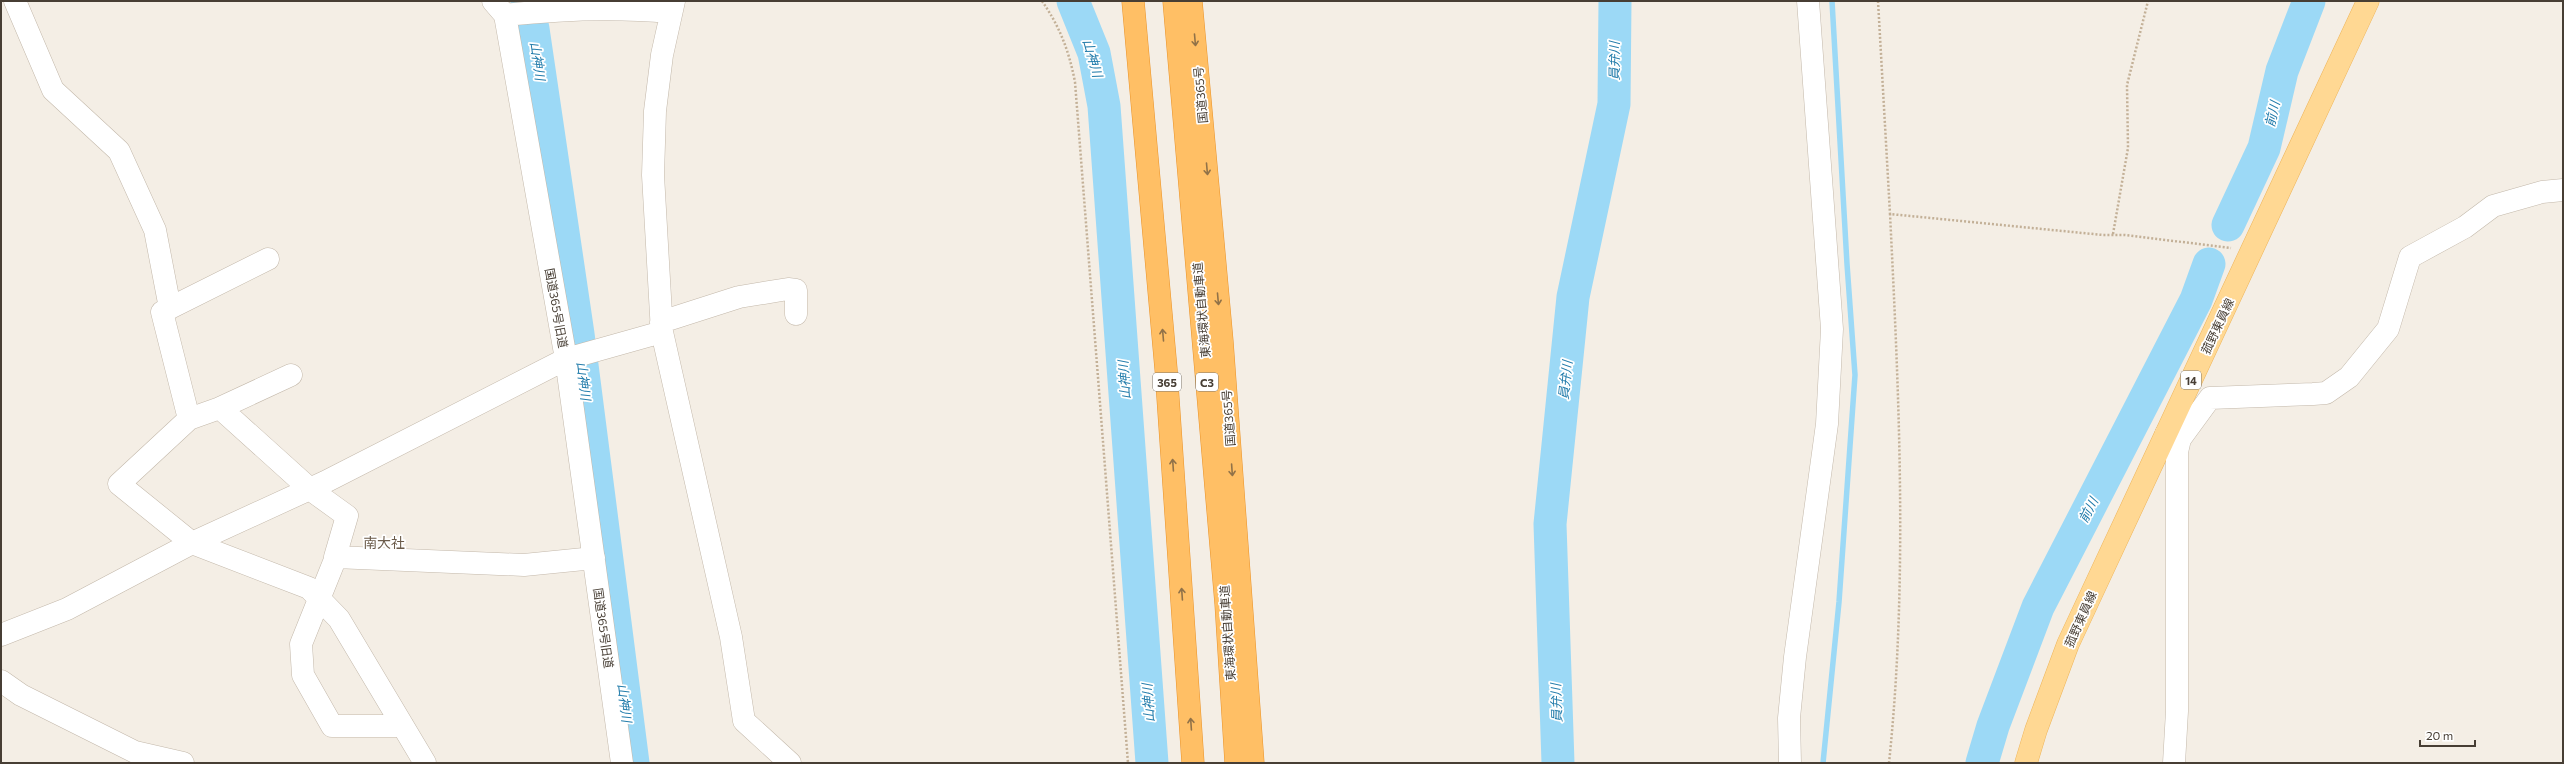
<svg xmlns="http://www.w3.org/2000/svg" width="2564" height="764" viewBox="0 0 2564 764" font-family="Commissioner,'Noto Sans JP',sans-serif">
  <rect width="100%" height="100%" fill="#f4eee5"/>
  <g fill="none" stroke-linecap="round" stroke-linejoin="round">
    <path stroke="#9cd9f6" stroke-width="5.5" d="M1823,763L1839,602L1855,375L1847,264L1832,1"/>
    <path stroke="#9cd9f6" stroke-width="33" d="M527,1L533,29L578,334L633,763
      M1073,1L1094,53L1104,106L1152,763
      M2228,225L2264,148L2282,71L2309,1
      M1558,763L1550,524L1573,297L1614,104L1615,1
      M1982,763L1993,726L2038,607L2196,300L2209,264"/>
    <defs>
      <path id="minor" d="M15,1L53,90L119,151L155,230L170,308
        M493,1L505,15L566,359L622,763
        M674,1L662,55L655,111L653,175L662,332L731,637L744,721L790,763
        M505,15C560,9 616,7 670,12
        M661,322L739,297L788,289L796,290V314
        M291,375L220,408L311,490L347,516L335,557L524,565L594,558
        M220,408L189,419L119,484L192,543L309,588L339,619L425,763
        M189,419L162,312L268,259
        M2166,434L2180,439L2210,398L2313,394L2326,393L2349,377L2388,329L2410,257L2465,227L2493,206L2542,192L2563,190
        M336,557L301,644L303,675L332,726H403
        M1,635L67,609L192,543L325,482L566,359L662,332
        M1,681L21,695L135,752L183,763
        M1790,763L1789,718L1795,657L1827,424L1832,329L1808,1
        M2174,763L2177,711V452L2180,439"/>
      <path id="major" d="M2026,763L2036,730L2068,644L2368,1"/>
      <path id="highway" d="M1133,1L1166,369L1193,763
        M1174,1L1226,604L1236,763
        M1191,1L1222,341L1253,763"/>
    </defs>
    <use href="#minor" stroke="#c3b8aa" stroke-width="23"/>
    <use href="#major" stroke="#eeb55a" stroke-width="23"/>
    <use href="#highway" stroke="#ea9329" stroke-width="23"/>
    <path stroke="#c3b097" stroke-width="2.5" stroke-dasharray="2 2" stroke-linecap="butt" d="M1042,1C1060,27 1069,51 1075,82L1128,763
      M1878,1L1890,214
      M2113,234L2128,148L2127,85L2148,1
      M1889,763C1908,581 1899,396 1890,214L2103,235H2125L2231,248"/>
    <use href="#minor" stroke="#fff" stroke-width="22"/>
    <use href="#major" stroke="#ffd893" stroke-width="22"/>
    <use href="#highway" stroke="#ffbf65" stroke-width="22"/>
  </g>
  <defs><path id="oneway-shaft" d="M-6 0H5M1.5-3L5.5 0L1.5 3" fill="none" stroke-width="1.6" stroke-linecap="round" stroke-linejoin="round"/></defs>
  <g stroke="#917248">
    <use href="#oneway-shaft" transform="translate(1195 40) rotate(85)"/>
    <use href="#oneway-shaft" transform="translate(1207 169) rotate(85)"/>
    <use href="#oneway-shaft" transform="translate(1218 299) rotate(85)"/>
    <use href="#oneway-shaft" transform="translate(1163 335) rotate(-95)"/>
    <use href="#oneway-shaft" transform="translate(1173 465) rotate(-94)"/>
    <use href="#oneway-shaft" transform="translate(1232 470) rotate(86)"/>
    <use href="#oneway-shaft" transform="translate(1182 594) rotate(-94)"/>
    <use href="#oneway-shaft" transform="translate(1191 724) rotate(-94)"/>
  </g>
  <g text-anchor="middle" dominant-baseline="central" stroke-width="3.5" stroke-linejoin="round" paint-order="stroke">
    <g fill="#fff" stroke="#7e7871" stroke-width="1">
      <rect x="2181" y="371" width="20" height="18" rx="3"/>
      <rect x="1153" y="373" width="28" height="18" rx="3"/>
      <rect x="1196" y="373" width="22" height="18" rx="3"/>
    </g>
    <g font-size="11" font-weight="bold" fill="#473e34">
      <text x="2191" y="380">14</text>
      <text x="1167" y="382">365</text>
      <text x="1207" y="382">C3</text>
    </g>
    <g font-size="12" fill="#473e34" stroke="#fff">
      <text transform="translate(1200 95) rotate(-95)">国道365号</text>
      <text transform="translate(557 308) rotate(80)">国道365号旧道</text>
      <text transform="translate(1201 310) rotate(-95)">東海環状自動車道</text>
      <text transform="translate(2217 326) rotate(-65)">菰野東員線</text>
      <text transform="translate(1228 418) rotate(-94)">国道365号</text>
      <text transform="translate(2080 619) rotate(-66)">菰野東員線</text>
      <text transform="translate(604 628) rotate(82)">国道365号旧道</text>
      <text transform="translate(1227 633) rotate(-94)">東海環状自動車道</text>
    </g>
    <g font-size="13" font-style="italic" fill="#227cab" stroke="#fff">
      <text transform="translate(1093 58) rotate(74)">山神川</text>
      <text transform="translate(538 61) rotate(82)">山神川</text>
      <text transform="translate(1614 61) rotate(-90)">員弁川</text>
      <text transform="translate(2272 114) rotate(-77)">前川</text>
      <text transform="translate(1124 380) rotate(-94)">山神川</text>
      <text transform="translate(1565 380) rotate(-84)">員弁川</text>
      <text transform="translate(584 381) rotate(83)">山神川</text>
      <text transform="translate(2088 510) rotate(-63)">前川</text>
      <text transform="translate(625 703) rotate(83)">山神川</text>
      <text transform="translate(1148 703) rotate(-94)">山神川</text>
      <text transform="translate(1556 703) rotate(-92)">員弁川</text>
    </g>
    <g font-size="14" fill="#6b5b4a" stroke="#fff">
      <text x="384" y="542">南大社</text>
    </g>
  </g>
  <rect width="2564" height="764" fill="none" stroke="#473e34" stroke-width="4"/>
  <path d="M2420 740v6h55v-6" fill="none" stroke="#473e34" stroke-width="2"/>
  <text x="2426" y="740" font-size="12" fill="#473e34" stroke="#ffffff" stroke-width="3" paint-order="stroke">20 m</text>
</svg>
